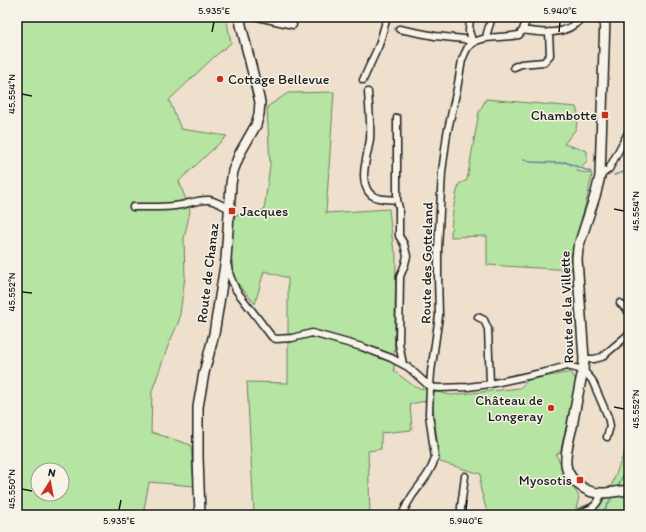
<svg xmlns="http://www.w3.org/2000/svg" width="646" height="532" viewBox="0 0 646 532" font-family="Itim,sans-serif">
  <rect width="100%" height="100%" fill="#efe0cd"/>
  <filter id="ink" filterUnits="userSpaceOnUse"><feTurbulence type="fractalNoise" baseFrequency=".025" numOctaves="2"/><feDisplacementMap in="SourceGraphic" scale="8" xChannelSelector="R" yChannelSelector="G"/><feConvolveMatrix kernelMatrix="1 2 1 2 8 2 1 2 1" color-interpolation-filters="sRGB"/></filter>
  <g filter="url(#ink)">
    <path fill="#b6e4a2" stroke="#69805f" fill-rule="evenodd" d="M17,17H226L231,43L214,57L169,100L181,129L227,136L179,181L190,211L184,239L185,277L179,321L168,346L152,391L151,432L191,445L194,486L149,482L143,515H17ZM38,470H62V494H38Z
      M334,92L326,213L389,209L393,245L396,254L394,371L415,387L451,395L520,388L528,380L571,372L576,380L561,451L556,455L579,497L576,509L607,497L629,440V515H488L480,487L481,474L440,462L432,400L410,404L412,430L381,433V449L368,451L370,514L254,515L247,382L288,383V278L264,271L255,304L235,280L229,242L232,216L264,210L270,165L267,107L288,93Z
      M486,99L576,107L578,114L576,129L564,144L587,151V161L577,171L592,174L588,195L571,256L572,270L487,265V236L451,237C451,219 454,202 459,184L467,180L479,112Z"/>
    <g fill="none" stroke-linecap="round" stroke-linejoin="round">
      <path stroke="#5d8698" stroke-width="1.5" d="M524,160L531,162L558,163L565,162L591,172
        M614,175L624,172L629,173
        M619,484L629,463
        M598,515L606,508L611,499"/>
      <defs>
        <path id="street" d="M258,17L293,25
          M470,17L469,31L473,43
          M399,29L435,36L464,39L473,43
          M523,30C539,33 562,35 575,24C578,23 580,19 582,17
          M486,38L487,33L492,17
          M514,67L521,64L544,62L550,55L549,32
          M363,80L379,45L386,21L388,17
          M368,92C369,108 371,124 370,139C368,155 359,177 368,191C373,200 387,199 397,200L399,208V236L404,244L407,256L405,264L400,277L399,344L403,364
          M600,176L609,169L629,131
          M397,200V118
          M133,207C149,207 165,208 181,205C190,203 200,199 209,200C216,201 222,206 229,208
          M227,263L230,276L236,290L272,337L276,339L292,338L312,333L362,347L391,358L408,367L430,387L439,388L468,387L490,384L546,372L567,366L583,370L592,380L608,417L610,426L607,437
          M620,303L629,312
          M478,317L484,320L488,329L490,384
          M584,359H594L602,357L629,334
          M402,515C405,508 408,502 412,496C421,483 431,473 435,458L429,414L430,387L431,372L439,316L438,274V249L442,172L447,134L457,89L462,60L465,53L468,47L476,41L486,38L512,36L519,35L523,30L527,17
          M461,515V507L465,476
          M576,515C588,510 598,508 601,493"/>
        <path id="secondary" d="M605,17L600,176L596,193L578,248L577,259L584,359L583,370C579,389 575,408 572,427C569,439 565,452 566,464C567,477 580,488 592,492C604,495 617,491 629,490
          M200,515L198,457V407L204,373L214,334L226,259L231,184L233,171L240,153L256,125L259,114L260,102L241,25L240,17"/>
      </defs>
      <use href="#street" stroke="#1c1c1c" stroke-width="9"/>
      <use href="#secondary" stroke="#1c1c1c" stroke-width="12"/>
      <use href="#street" stroke="#f7f3e8" stroke-width="6"/>
      <use href="#secondary" stroke="#f7f3e8" stroke-width="9"/>
    </g>
  </g>
  <path fill="none" stroke="#1c1c1c" stroke-width="1.5" d="M212,32L214,22M559,32L560,22M22,94L32,96M614,209L624,211M22,292L32,293M614,407L624,409M22,489L32,491M119,510L121,500M466,510L467,500"/>
  <g fill="#c8321e" stroke="#f7f3e8" stroke-width="1.5">
    <circle cx="220" cy="79" r="4"/>
    <rect x="601" y="111" width="8" height="8" rx="2"/>
    <rect x="228" y="207" width="8" height="8" rx="2"/>
    <circle cx="551" cy="408" r="4"/>
    <rect x="576" y="476" width="8" height="8" rx="2"/>
  </g>
  <g text-anchor="middle" dominant-baseline="central" stroke-width="3" stroke-linejoin="round" paint-order="stroke">
    <g font-size="14" fill="#1c1c1c" stroke="#f7f3e8" text-anchor="end">
      <text x="228" y="79" text-anchor="start">Cottage Bellevue</text>
      <text x="597" y="115">Chambotte</text>
      <text x="240" y="211" text-anchor="start">Jacques</text>
      <text x="543" y="400">Château de<tspan x="543" dy="16">Longeray</tspan></text>
      <text x="572" y="480">Myosotis</text>
    </g>
    <g font-size="14" fill="#1c1c1c" stroke="#f7f3e8">
      <text transform="translate(427 263) rotate(-89)">Route des Gotteland</text>
      <text transform="translate(208 273) rotate(-83)">Route de Chanaz</text>
      <text transform="translate(567 307) rotate(-92)">Route de la Villette</text>
    </g>
  </g>
  <rect width="646" height="532" fill="none" stroke="#f7f3e8" stroke-width="44"/>
  <g transform="translate(50 482) rotate(11)"><circle r="19" fill="#f7f3e8" stroke="#9f9d96"/>
  <path d="M0-3L7 15L0 10L-7 15Z" fill="#c8321e"/>
  <text y="-6" font-size="11" font-weight="bold" text-anchor="middle" fill="#1c1c1c">N</text>
  </g>
  <rect x="22" y="22" width="602" height="488" fill="none" stroke="#1c1c1c" stroke-width="1.5"/>
  <g font-size="10" text-anchor="middle" fill="#1c1c1c">
    <text x="214" y="14">5.935°E</text>
    <text x="560" y="14">5.940°E</text>
    <text transform="translate(11 94) rotate(-90)" y="4">45.554°N</text>
    <text transform="translate(635 211) rotate(-90)" y="4">45.554°N</text>
    <text transform="translate(11 292) rotate(-90)" y="4">45.552°N</text>
    <text transform="translate(635 409) rotate(-90)" y="4">45.552°N</text>
    <text transform="translate(11 489) rotate(-90)" y="4">45.550°N</text>
    <text x="119" y="524">5.935°E</text>
    <text x="466" y="524">5.940°E</text>
  </g>
</svg>
